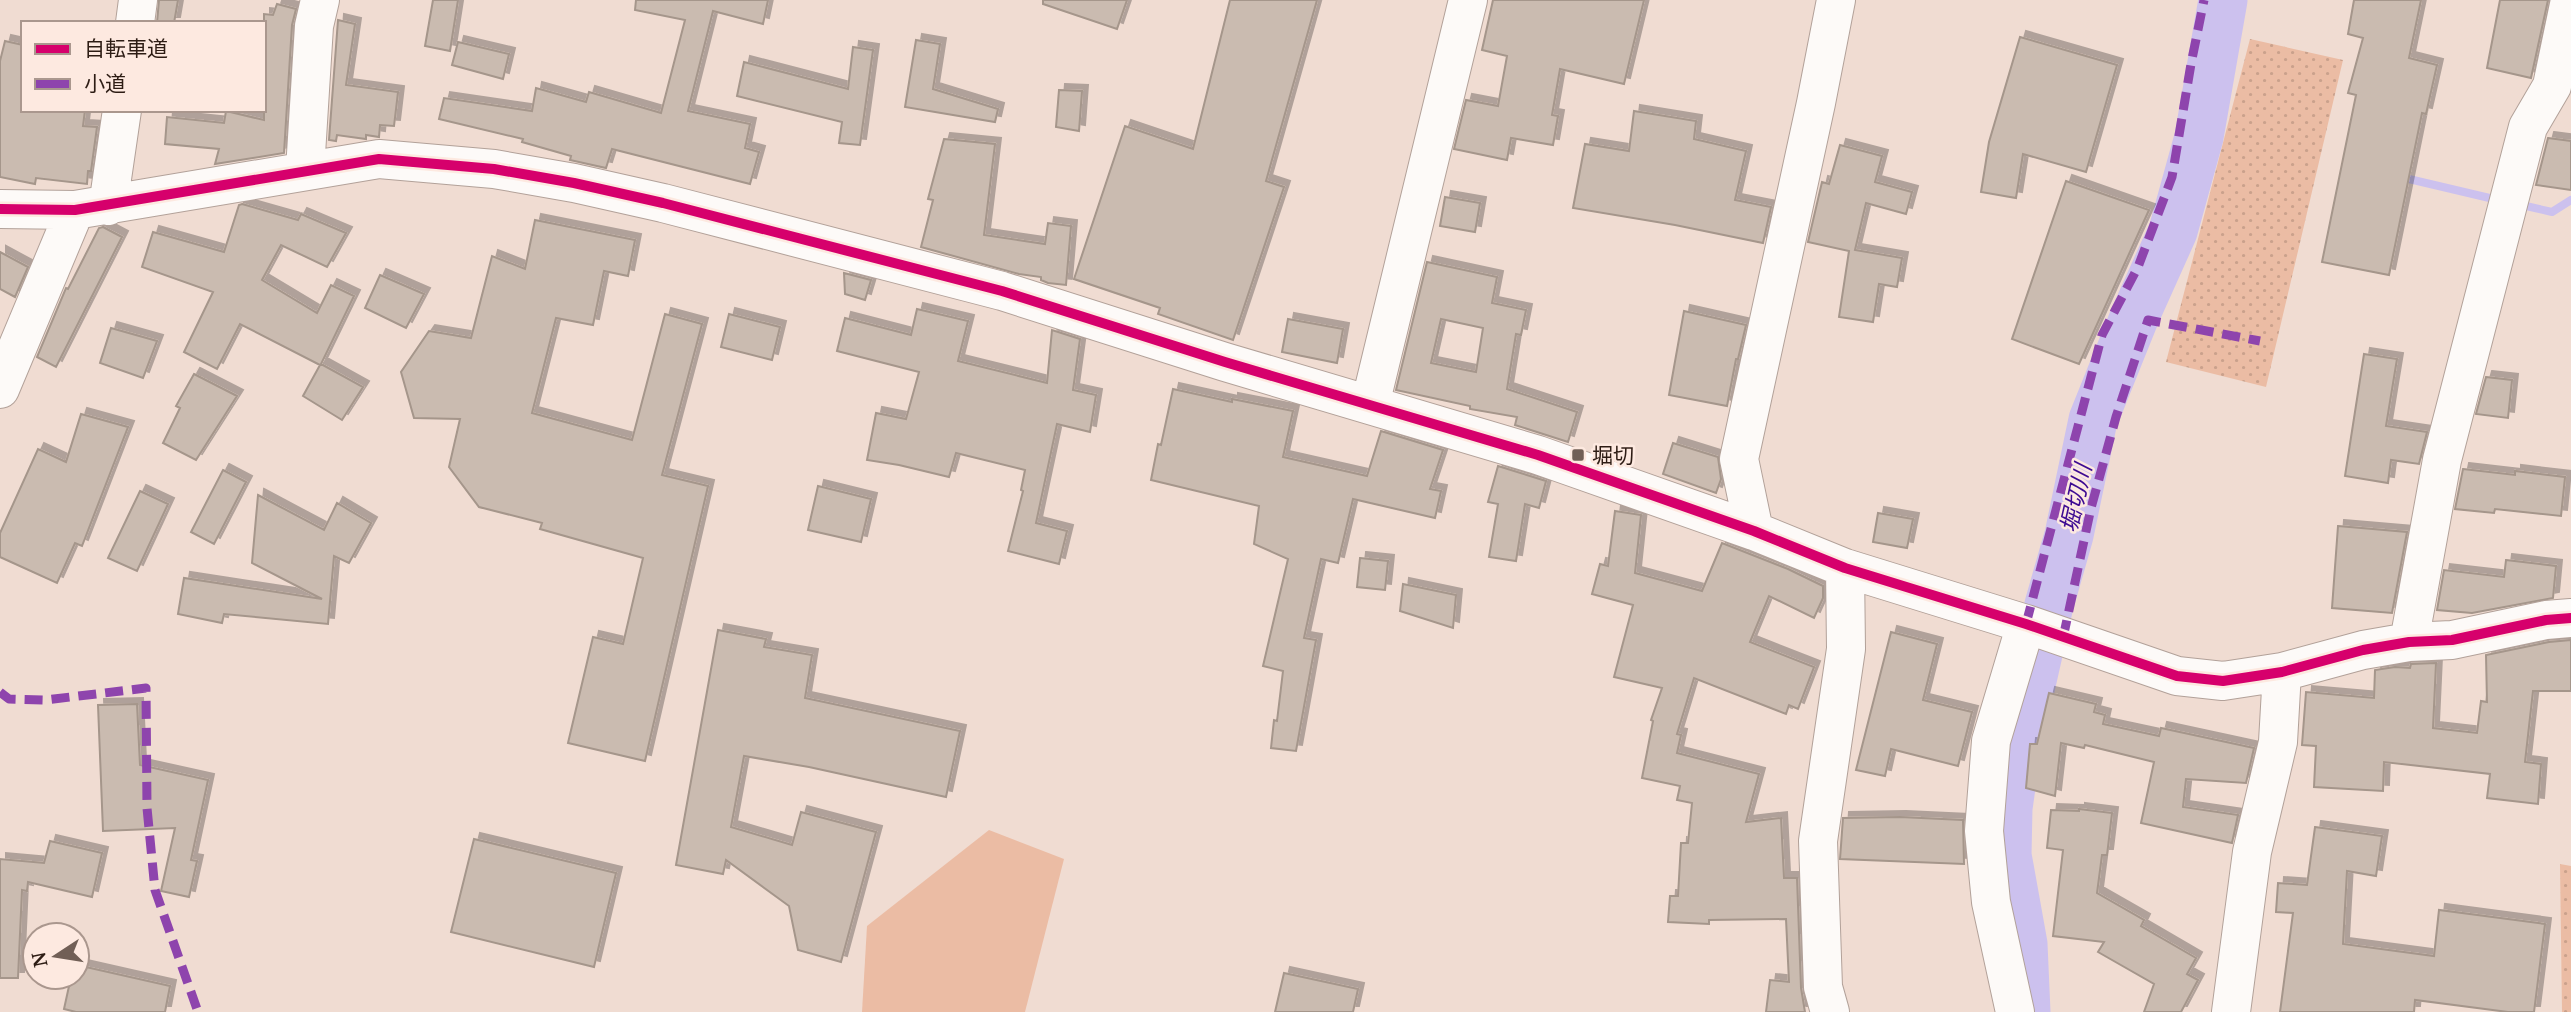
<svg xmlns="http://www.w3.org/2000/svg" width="2571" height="1012" viewBox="0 0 2571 1012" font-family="'Noto Serif','Noto Sans JP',serif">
  <defs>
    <pattern id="grass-dots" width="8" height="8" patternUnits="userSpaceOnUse" patternTransform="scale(1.75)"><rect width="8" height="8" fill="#ebbca4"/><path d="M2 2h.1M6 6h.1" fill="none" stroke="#caa18c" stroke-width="1.8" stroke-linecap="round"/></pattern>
    <filter id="shadow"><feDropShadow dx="6" dy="-6" stdDeviation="0" flood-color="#0004"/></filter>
  </defs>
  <rect width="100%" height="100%" fill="#f0dcd2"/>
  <path fill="url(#grass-dots)" d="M2250,39L2343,60L2266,387L2166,362Z
    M2560,864L2571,866V1012H2562Z"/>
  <path fill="#ebbca4" d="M989,830L1064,859L1025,1012H862L867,926Z"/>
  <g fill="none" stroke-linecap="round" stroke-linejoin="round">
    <path stroke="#ccc1ee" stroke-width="8" d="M2409,179L2498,200
      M2517,204L2552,212L2571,200"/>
    <path stroke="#ccc1ee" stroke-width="49" d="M2026,1012L2023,944L2007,855L2008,808L2016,751L2049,605L2069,535L2093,420L2134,318L2173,231L2199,137L2223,0"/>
  </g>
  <path fill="#cabbb0" stroke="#a5968b" stroke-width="2" fill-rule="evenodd" filter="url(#shadow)" d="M159,0H178L174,23H157Z
    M433,0H458L450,51L425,46Z
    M636,0H768L763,24L713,11L688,111L750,124L745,148L759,152L750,184L612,149L606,168L570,160L571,156L522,142L523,139L439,119L444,98L532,111L536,88L586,102L589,92L661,113L685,20L635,10Z
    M1043,0H1127L1117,29L1043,4Z
    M1230,0H1317L1266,181L1284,187L1233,340L1158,314L1160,308L1074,279L1125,126L1193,149Z
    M1493,0H1644L1624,84L1560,69L1552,115L1558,116L1553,145L1511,138L1507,160L1454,149L1466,100L1498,106L1507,56L1482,50Z
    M2354,0H2421L2409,58L2437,65L2426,114L2422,113L2389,275L2322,262L2356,95L2348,93L2363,38L2348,34Z
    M2500,0H2548L2531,78L2487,68Z
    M277,4L296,9L292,25L284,153L215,164L219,149L165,144L167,117L224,123L226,111L264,120V14L273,15Z
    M338,20L355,24L346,85L398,92L394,126L380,125L379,137L366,135V139L337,135L336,141L329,140Z
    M2020,37L2117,65L2086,172L2023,154L2016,198L1981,192L1989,142Z
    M916,40L940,44L933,89L998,109L995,122L905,107Z
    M5,41L23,45V110H85L83,126L97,127L91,171H88L87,184L36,178L35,184L0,177V61Z
    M458,42L509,54L503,79L452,65Z
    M853,47L873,50L860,145L839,143L842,122L737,96L744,62L848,89Z
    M1059,90L1082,91L1079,131L1056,127Z
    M1634,111L1696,121L1694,139L1746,151L1735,200L1771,207L1763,243L1675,225L1573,208L1585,144L1629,151Z
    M2548,138L2571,141V190L2536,185Z
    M944,139L995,144L984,235L1045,244L1048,223L1071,226L1066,285L1048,283L1041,280V277L1019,274L921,247L933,200L928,199Z
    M1840,145L1882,156L1875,182L1912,192L1906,214L1866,203L1855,250L1902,258L1897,287L1879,284L1873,322L1839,317L1849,251L1808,242L1822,182L1829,184Z
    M2066,181L2149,210L2079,364L2012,339Z
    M1445,197L1480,203L1475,232L1440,226Z
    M242,204L298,220L301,214L346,233L327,267L281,245L262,280L317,313L331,285L354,296L321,364L363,387L342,420L303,396L320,365L240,324L217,369L184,352L213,292L142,267L153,232L224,252L239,205Z
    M535,220L635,240L628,276L604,271L593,325L556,318L532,413L632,440L665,314L702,324L662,475L708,486L645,761L568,743L593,637L623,644L643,558L540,529L542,523L479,507L449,467L460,419L414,418L401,372L429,331L471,338L492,256L525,269Z
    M103,227L122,237L56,367L37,357L66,288L68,289L99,228Z
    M0,252L28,267L15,297L0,289Z
    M1427,262L1497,277L1492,303L1526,310L1521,335L1516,334L1507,389L1577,412L1568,442L1515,425L1517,417L1470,409V406L1396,390ZM1441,319L1483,328L1476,372L1431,363Z
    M844,273L871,280L865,300L845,294Z
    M380,275L424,294L406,328L365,308Z
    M917,309L968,321L958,361L1047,383L1052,330L1080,339L1073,390L1096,395L1090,432L1057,424L1036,523L1067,531L1059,564L1008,551L1023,491L1021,490L1025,470L956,453L949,477L899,465L867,460L876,413L906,419L919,372L837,351L845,318L911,335Z
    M1684,311L1746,325L1738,359H1736L1727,406L1669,395Z
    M729,314L780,327L772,360L721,347Z
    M1288,319L1343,329L1337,363L1282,352Z
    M111,328L157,341L143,378L100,363Z
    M2364,354L2397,359L2386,426L2427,432L2419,464L2391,460L2388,483L2345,476Z
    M194,374L237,396L196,460L163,443L180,408L176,406Z
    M2486,377L2512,380L2508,418L2476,414Z
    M1173,389L1232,402V399L1293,411L1283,457L1367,476L1381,431L1443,450L1430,489L1441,491L1435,518L1353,499L1338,563L1321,559L1304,638L1316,640L1296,751L1271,748L1274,720L1277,721L1283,671L1263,666L1288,559L1254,544L1259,506L1151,480L1158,444L1161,445Z
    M81,414L128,427L82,546L75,543L57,583L0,557V533L38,449L66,462Z
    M1673,443L1718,457L1721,479L1716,493L1663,474Z
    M1498,466L1546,481L1539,508L1525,504L1516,561L1489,557L1498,504L1488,502Z
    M2463,469L2515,475V471L2565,477L2561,516L2495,509L2494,513L2455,509Z
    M223,470L246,482L214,544L191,532Z
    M818,486L871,499L861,542L808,530Z
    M140,491L168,504L137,571L108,558Z
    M258,495L324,530L337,503L371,523L349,563L334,556L328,624L224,614L222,623L178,614L184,578L322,599L252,563Z
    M1615,511L1641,515L1635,573L1702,591L1722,543L1788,569L1823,586V598L1814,618L1769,596L1750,642L1814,667L1798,709L1789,705L1786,714L1694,678L1677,734L1681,735L1677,753L1759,774L1746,822L1781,818L1784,878H1797L1801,988L1805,1012H1766L1770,980L1789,982L1786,919L1709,920V924L1668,922L1670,896H1678L1681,843H1688L1692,803L1677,800L1680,786L1642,778L1653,721L1651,720L1662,688L1614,677L1633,605L1592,594L1600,564L1608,566Z
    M1878,513L1913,519L1907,548L1873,542Z
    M2338,526L2407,532L2392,613L2332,608Z
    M1360,558L1388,561L1385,590L1357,587Z
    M2506,560L2556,566L2553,598L2472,613L2437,610L2444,570L2504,577Z
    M1403,584L1456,595L1453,628L1400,611Z
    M718,630L766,639L764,647L812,655L805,698L960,731L946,797L809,767L744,756L731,827L792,845L801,812L876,832L841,962L798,950L789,906L726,860L723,874L676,865Z
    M1891,632L1937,644L1923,700L1972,712L1958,766L1891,749L1885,776L1856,770Z
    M2571,640V691H2533L2525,762L2541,764L2538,804L2487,798L2490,774L2384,762L2383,791L2314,787L2316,746L2302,745L2306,692L2374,698L2375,670L2395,667L2410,668L2411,664L2436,663L2433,728L2477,733L2481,701L2487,702L2486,655L2549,642Z
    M2049,693L2096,704L2094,712L2105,715L2103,724L2159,736L2161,728L2254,748L2246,783L2186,779L2183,807L2238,815L2232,843L2141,823L2154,762L2085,745L2084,748L2061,743L2055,796L2026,788L2030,744H2037Z
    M137,704L140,765L208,780L191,860L197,861L189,897L161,891L175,828L103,831L98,705Z
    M2079,809L2112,813L2107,855H2102L2097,893L2144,920L2141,926L2196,958L2187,974L2198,980L2181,1012H2144L2154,984L2098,952L2104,942L2053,936L2063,850L2047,848L2051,810L2079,811Z
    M1900,817L1963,820L1964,864L1840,859L1843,818Z
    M2315,827L2382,836L2376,876L2347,871L2343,944L2434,956L2439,910L2545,924L2534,1012H2508L2415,1000L2414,1012H2280L2293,913L2276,912L2278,883L2307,885Z
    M474,839L616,873L594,967L451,932Z
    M50,841L102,853L92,897L28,882L27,891L22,890L18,978H0V859L44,863Z
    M77,965L170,986L165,1012H76L64,1009L71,977H77Z
    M1284,973L1358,989L1353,1012H1275Z"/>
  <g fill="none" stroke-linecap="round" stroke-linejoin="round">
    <defs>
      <path id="minor" d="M135,23L138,0
        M305,170L314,26L320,0
        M108,206L122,110
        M0,209L75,210L379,159L494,169L574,183L663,203L1002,291L1225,362L1538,455L1754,531L1845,568L2026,624L2177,676L2223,681L2282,672L2363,650L2409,642L2452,640L2546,620L2571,618
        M0,389L75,210
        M1370,405L1468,0
        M1754,531L1739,459L1816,103L1836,0
        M2409,642L2442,460L2528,127L2552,86L2570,0
        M1830,1012L1823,987L1818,841L1846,649L1845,568
        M2015,1012L1991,902L1984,831L1991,741L2026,624
        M2231,1012L2252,852L2278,742L2282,672"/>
    </defs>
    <use href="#minor" stroke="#b2a199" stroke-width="40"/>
    <use href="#minor" stroke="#fdfaf8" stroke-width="38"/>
    <path stroke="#8e44ad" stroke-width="9" stroke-dasharray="18 9" stroke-linecap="butt" d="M2026,624L2102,335L2138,267L2172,177L2191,64L2204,0
      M2063,638L2091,508L2116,417L2148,320L2260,341
      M0,692L9,699L45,700L146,688L147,808L155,890L198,1012"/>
    <defs>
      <path id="cycleway" d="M0,209L75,210L379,159L494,169L574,183L663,203L1002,291L1225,362L1538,455L1754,531L1845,568L2026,624L2177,676L2223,681L2282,672L2363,650L2409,642L2452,640L2546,620L2571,618"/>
    </defs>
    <use href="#cycleway" stroke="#fde9e0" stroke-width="15"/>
    <use href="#cycleway" stroke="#d6006c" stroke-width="10"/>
  </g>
  <rect fill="#715f56" stroke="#fde9e0" stroke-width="2.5" x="1571" y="448" width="14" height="14" rx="3.5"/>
  <g text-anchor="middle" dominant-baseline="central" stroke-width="5" stroke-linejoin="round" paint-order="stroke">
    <g font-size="21" fill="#2d1c14" stroke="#fde9e0" text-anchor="start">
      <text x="1592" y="455">堀切</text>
    </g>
    <g font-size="23" font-style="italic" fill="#3d0b92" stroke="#fde9e0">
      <text transform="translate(2075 498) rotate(-77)">堀切川</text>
    </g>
  </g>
  <rect x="21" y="21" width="245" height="91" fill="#fde9e0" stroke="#aa978e" stroke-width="2"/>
  <rect x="35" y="44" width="35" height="10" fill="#d6006c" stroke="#aa978e" stroke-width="2"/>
  <text x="84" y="56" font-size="21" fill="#2d1c14">自転車道</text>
  <rect x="35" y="79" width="35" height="10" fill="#8e44ad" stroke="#aa978e" stroke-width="2"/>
  <text x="84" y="91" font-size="21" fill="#2d1c14">小道</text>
  <g transform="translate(56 956) rotate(258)"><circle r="33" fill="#fde9e0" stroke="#aa978e" stroke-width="2"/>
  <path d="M0-5L12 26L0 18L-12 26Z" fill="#715f56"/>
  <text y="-10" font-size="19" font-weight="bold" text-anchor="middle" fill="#2d1c14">N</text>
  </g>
</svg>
